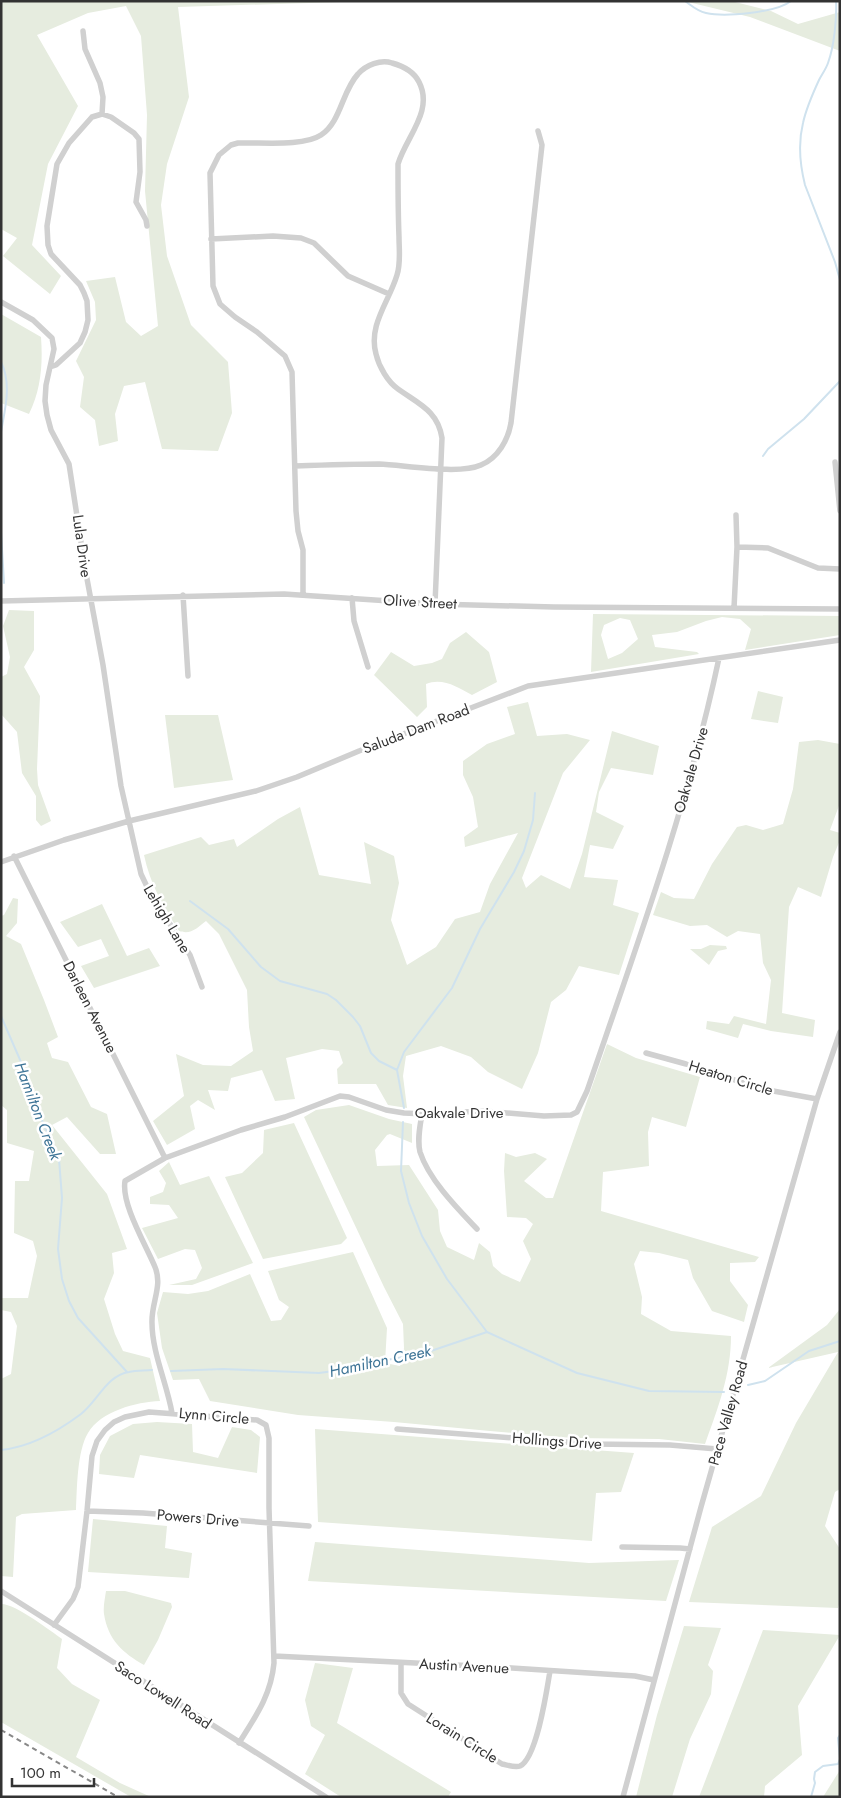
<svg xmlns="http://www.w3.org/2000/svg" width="841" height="1798" viewBox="0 0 841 1798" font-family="Jost,sans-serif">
  <rect width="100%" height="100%" fill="#fff"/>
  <path fill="#e6ecdf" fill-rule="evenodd" d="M1,1H373L178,7L189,97L167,164L161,205L167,256L191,325L228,362L232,413L218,451L162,449L145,382L124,386L115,414L118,441L99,446L95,420L80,407L84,377L76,361L96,320L95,302L86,281L115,277L126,322L141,336L158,326L145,191L147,115L141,36L126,6L88,13L37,35L78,106L48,164L32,245L61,276L50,294L3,256L17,238L1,229Z
    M684,1H731L771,11L798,24L840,12V51L750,17Z
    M1,314L41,337C43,364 41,390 29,414L1,403Z
    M9,610L34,611V650L24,667L40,696L37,769L38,785L51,821L41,826L36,820V796L22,773L17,732L1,714V677L7,674L10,657L3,626Z
    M593,614L840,616V635L745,650L751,629L740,619L722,617L706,621L677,632L652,635L655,647L697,652L699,654L591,672ZM620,618L630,620L638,639L622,653L608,659L601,635L604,625Z
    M466,632L489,652L497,682L472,695C458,687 442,677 426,684L427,707L417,717L374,675L391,652L414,666L432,663L442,659L450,643Z
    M758,691L783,697L778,723L751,719Z
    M528,702L537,736L567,734L590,740L563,773L522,878L526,888L541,875L570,889L582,854L612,731L659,746L653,775L611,768L599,792L596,812L624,826L613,849L590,845L584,877L618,880L613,905L639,913L619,975L579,966L566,990L551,1002L538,1053L522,1089L488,1072L471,1057L441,1046L406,1056L403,1076L407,1108L388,1105L376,1084H338L337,1069L343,1063L339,1051L322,1049L286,1058L295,1099L275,1101L262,1070L231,1078L228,1091L208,1090L215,1110L198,1100L190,1106L195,1129L167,1145L153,1121L184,1096L176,1054L203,1065L231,1066L253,1051L249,1027L247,990L219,934L206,921C197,928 191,935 179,931C163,906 150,884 144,855L201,837L209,845L234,839L237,847L278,819L300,807L319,875L371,884L364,842L394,856L399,883L391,920L407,965L436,947L455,919L480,912L490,884L518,833L465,847L464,837L478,827L473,797L463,775V761L487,744L515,734L507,707Z
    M165,715H218L233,780L174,788Z
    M818,740L840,744V803L830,830L840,833V840L833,857L821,897L798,887L789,907L782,1013L815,1020L813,1037L771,1031L743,1024L738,1038L706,1029L707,1021L729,1024L734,1016L766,1024L771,980L763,963L760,934L738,931L727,937L707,925L690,926L653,915L661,892L674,898L694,899L712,864L737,827L746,825L763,830L783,824L793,789L799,742Z
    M13,898L18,899L17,923L6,936L21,944L44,1000L58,1037L47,1043L52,1058L68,1062L91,1107L107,1114L116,1154H100L67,1117L52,1125L107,1194L127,1249L112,1253L114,1273L104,1299L115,1334L123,1351L150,1358L160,1401C136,1402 101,1411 88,1433C77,1451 77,1489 76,1510L22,1514L16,1517L13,1577L1,1576V1379L11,1374L17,1326L11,1312L1,1310V1298H28L37,1256L33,1241L14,1233L15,1181H29L34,1151L7,1143V1110L1,1105V916L4,915Z
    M102,904L127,956L149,948L160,966L94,988L81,966L109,956L101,939L78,947L60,922Z
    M710,945L726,946L727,949L718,951L709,965L690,949H701Z
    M607,1044L636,1058L700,1077L686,1127L652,1117L648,1132L649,1166L603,1172L601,1211L759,1257L755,1262L730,1263V1281L748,1305L744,1322L712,1311L693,1278L688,1260L659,1253L640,1251L634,1264L642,1297L641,1314L671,1331L731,1336C731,1374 718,1408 705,1444L659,1439L573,1438L490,1431L394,1422L298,1415L210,1401L199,1379L173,1380L162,1348L157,1313L163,1292L188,1294L208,1291L250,1274L271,1321L281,1320L289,1307L279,1300L268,1271L353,1252L387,1328L385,1363L400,1366L404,1348L403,1324L384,1287L304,1117L316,1110L349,1105L389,1119L412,1124V1143L390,1134L387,1135L375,1150L377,1166L409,1165L438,1210L440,1231L447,1247L474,1260L479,1243L490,1252L493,1266L502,1274L520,1282L531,1259L523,1241L533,1224L526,1218L507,1217L504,1171L505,1153L516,1157L535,1153L547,1159L524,1181L546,1198H553Z
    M294,1123L347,1238L341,1244L263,1259L225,1177L242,1173L263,1153L264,1130Z
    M169,1162L180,1185L209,1176L253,1263L192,1285H169L196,1279L202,1268L195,1250L185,1249L158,1259L142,1228L178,1218L169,1205L150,1204V1197L163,1192L166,1183L159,1171Z
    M840,1309V1489L835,1492L825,1526L840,1549V1601L838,1608L689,1602L712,1527L761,1496L796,1423L838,1352L768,1368L827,1325Z
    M157,1422L192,1424L193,1452L218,1458L232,1427L251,1430L260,1437L257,1473L140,1455L134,1478L99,1474L100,1455L110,1436L133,1424Z
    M315,1429L634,1453L621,1492L596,1493L592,1541L318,1522Z
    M93,1519L167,1526L165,1548L192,1553L189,1578L88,1572Z
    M315,1542L589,1563L679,1560L666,1601L308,1581Z
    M106,1591H125L171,1603L172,1607L158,1640L144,1665C123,1653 108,1640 104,1614C103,1607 105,1598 106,1591Z
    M1,1604C14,1603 51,1631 62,1639L57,1668L72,1684L100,1700L76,1757L120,1783L151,1797H131L1,1722Z
    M684,1626L721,1628L708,1665L713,1671L711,1694L690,1739L672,1797H636L657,1715Z
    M763,1630L840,1635L798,1706L802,1755L765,1786L764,1797H699Z
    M315,1663L353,1668L337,1723L451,1792L448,1797H341L305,1774L325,1735L311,1726L305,1700Z
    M840,1770V1797H823Z"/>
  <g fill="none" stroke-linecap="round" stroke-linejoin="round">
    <path stroke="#cfe2ee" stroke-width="2" d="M685,1C692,6 697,11 706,13C724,17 776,13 791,1
      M836,1C837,18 834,47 828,63C826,69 822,74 819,80C813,93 806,109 803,123C798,143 800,165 805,185L835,262L840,280
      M1,2L2,1
      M1,362C12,384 5,409 1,432
      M763,456L768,449L804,419L840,381
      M1,532L4,583
      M190,901L228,929L261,967L280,981L327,994L336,1000L353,1017L360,1026L371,1053L379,1061L397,1070
      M1,1016L21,1062L36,1107L59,1159L62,1198L58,1249L62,1279L69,1301L78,1318L127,1372
      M404,1108L397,1070L404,1052L452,988L480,929L514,872L524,851L533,820L535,793
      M403,1122L401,1171L409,1203L422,1236L447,1279L487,1332L577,1373L649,1391L724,1392
      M171,1371L223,1369L319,1373L356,1368L370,1363L403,1357L419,1355L487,1332
      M748,1385L765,1381L809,1351L840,1341
      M1,1450C31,1447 57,1432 81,1414C97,1402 107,1375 129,1372C137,1370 145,1371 152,1370
      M811,1797L815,1783L814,1779L815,1772L823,1766L838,1764L840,1759L838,1738L840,1735"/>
    <path stroke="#d0d0d0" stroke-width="5.5" d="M83,31L85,49L100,83L103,97L102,114
      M211,239L273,236L301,238L314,243L348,276L389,294
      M1,302L33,320L52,338L54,349L46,385L45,401L47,415L51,430L69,464L85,568L103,665L121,786L141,874L150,893L190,955L202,987
      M50,367L56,365L80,343L85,332L88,320L87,301L84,293L80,285L51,254L48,245L47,226L57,164L69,143L92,117L102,114L111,117L134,133L139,139L140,172L136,202L146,220L147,226
      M835,462L840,511
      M295,466C323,465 351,464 379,464C405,465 459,475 481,465C498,458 508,440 511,423L542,145L538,131
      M737,547L768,548L818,568L840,569
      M183,595L188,676
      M303,595V550L298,531L296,511L292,372L285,356L257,332L235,317L220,304L213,286L210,173L219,155L231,145L238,143C260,142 303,147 321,135C341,122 342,91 358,74C366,65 381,59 392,63C403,66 414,72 419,82C434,111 406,137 398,164C398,188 398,212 399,237C399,249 401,263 397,275C389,302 368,325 376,354C379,367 388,382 398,389C419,404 438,411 442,438L435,604
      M352,598L354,621L368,667
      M1,601L284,594L435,604L554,607L840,609
      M734,608L737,547L736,515
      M14,856L165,1158
      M1,862L64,840L129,821L256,791L297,777L359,751L528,686L840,640
      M646,1053L686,1064L762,1089L817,1099
      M422,1114C420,1126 417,1140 420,1152C429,1180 458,1209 477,1229
      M172,1413C167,1384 152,1352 152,1323C151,1303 163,1286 155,1267C146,1245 121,1204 125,1181L165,1158L241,1130L285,1117L340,1096L349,1097L386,1110L404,1113L426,1114L483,1111L544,1116L571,1115L577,1112L587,1091C636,948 688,805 719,658
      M397,1429L592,1444L670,1445L717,1449
      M87,1511L143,1513L309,1526
      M622,1547L680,1548L690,1549
      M1,1591L326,1797
      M54,1625L73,1599L78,1587L87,1511L92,1456L97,1441L105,1430L114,1422L125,1417L149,1412L257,1420L266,1425L269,1438V1508L274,1663C271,1695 256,1716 239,1743
      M274,1656L496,1667L635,1676L654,1680
      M401,1663V1693L408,1704L502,1764C507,1765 515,1768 520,1766C537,1758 547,1689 550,1671
      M623,1797L701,1507L817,1099L840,1032"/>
    <path stroke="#888" stroke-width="2" stroke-dasharray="5 4" stroke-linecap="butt" d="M1,1730L118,1797"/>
  </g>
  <g text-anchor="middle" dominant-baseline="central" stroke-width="5" stroke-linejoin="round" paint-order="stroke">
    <g font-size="15" fill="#333" stroke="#fff">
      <text transform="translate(82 546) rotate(82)">Lula Drive</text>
      <text transform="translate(420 602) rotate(3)">Olive Street</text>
      <text transform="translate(416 729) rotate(-21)">Saluda Dam Road</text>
      <text transform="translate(691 770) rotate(-74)">Oakvale Drive</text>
      <text transform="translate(167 919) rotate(59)">Lehigh Lane</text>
      <text transform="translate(90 1007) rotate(63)">Darleen Avenue</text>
      <text transform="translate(731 1078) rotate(17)">Heaton Circle</text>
      <text x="459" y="1113">Oakvale Drive</text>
      <text transform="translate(728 1413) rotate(-74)">Pace Valley Road</text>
      <text transform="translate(214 1416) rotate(5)">Lynn Circle</text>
      <text transform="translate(557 1441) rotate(4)">Hollings Drive</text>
      <text transform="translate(198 1518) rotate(5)">Powers Drive</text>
      <text transform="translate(464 1666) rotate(3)">Austin Avenue</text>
      <text transform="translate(163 1695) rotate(33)">Saco Lowell Road</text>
      <text transform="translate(462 1738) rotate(32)">Lorain Circle</text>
    </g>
    <g font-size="16" font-style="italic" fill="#3f7597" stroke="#fff">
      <text transform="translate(38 1111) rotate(69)">Hamilton Creek</text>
      <text transform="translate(380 1361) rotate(-12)">Hamilton Creek</text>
    </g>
  </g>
  <rect width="841" height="1798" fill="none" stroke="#333333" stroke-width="5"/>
  <path d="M12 1778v8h82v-8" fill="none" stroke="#333333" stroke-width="2.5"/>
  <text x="20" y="1778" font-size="15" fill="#333333" stroke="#ffffff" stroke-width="4" paint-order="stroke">100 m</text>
</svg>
